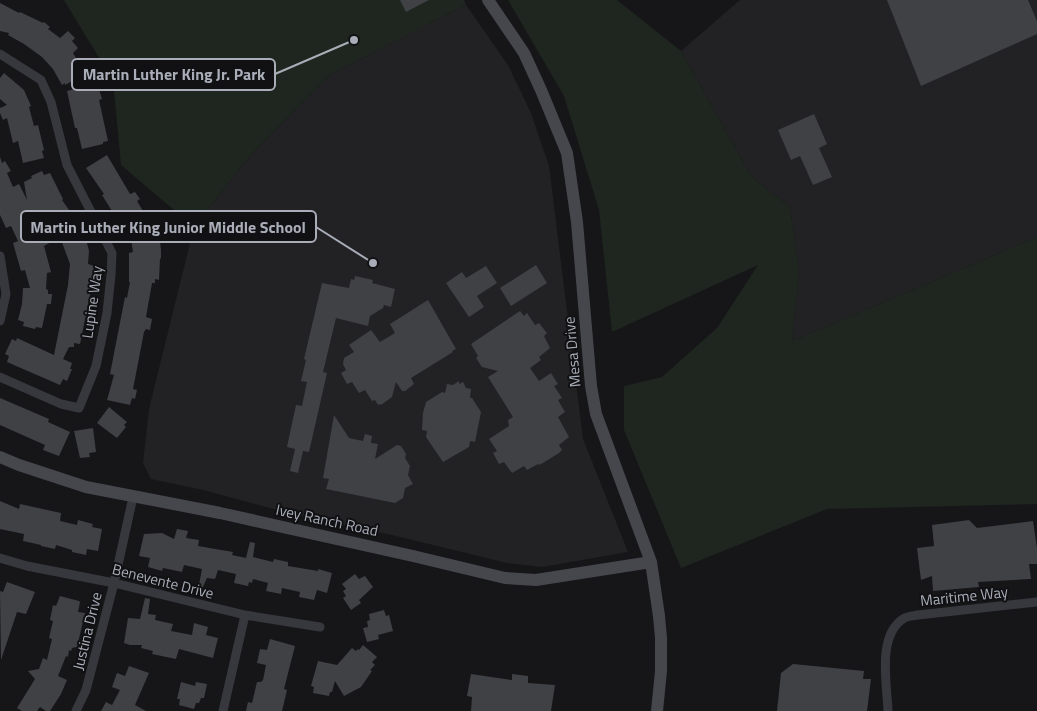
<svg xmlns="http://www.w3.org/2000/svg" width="1037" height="711" viewBox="0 0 1037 711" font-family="'Titillium Web',sans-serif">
  <rect width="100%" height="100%" fill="#161618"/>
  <path fill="#222225" d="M740,0H1037V237L792,341L799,271L790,207L751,176L681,51Z
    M466,5L508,65L531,113L549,166L583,439L628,552L542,567L507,563L392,535L296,515L203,490L151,479L143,463L149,409L194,227L247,159L329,75Z"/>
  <path fill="#1e261f" d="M64,0H464L466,5L329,75L247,159L194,227L121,165L113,81Z
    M508,0H617L681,51L751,176L790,207L799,271L792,341L1037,237V504L827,509L681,568L624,430V386L662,377L717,328L758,265L612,332L599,210L564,96Z"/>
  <path fill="#404145" d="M400,0H429L406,12Z
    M887,0H1028L1037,21V34L921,86Z
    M0,3L19,13L20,12L43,23L44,22L50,27L48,29L60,38L68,31L75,38L72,41L78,48L73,53L85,74L65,85V83L62,85L53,69L42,57L24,44L8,35L9,33L0,31Z
    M4,73L24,90L31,106L29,107L34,126L38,125L44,150L42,151L44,158L23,163L18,141L13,143L7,118L3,120L0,113V108L7,105L0,99V78Z
    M94,84L95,87L98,86L102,99L99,100L108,141L103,142V144L82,149L77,128H75L67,91Z
    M814,114L827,144L819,148L832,177L813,185L800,156L791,160L778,130Z
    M107,155L130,194L135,192L140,199L137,201L146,216L149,215L160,242L161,250V258L160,259L159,280L155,279V283H152L146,317L152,319L150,330L146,329L144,332L133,389L137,390L135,399L132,398L130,405L107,400L114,375L110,374L125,297L127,298L130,282H129V253L133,252L130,233L126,235L120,218L117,219L102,195L104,194L86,168Z
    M0,157L2,163L5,161L11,171L7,173L13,187L19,184L27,200L24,182L32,178L31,176L42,171L44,175L50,173L63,199L62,200L84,231L89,251L88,264L94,266L93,280L80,344L74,343V347H69L63,359L72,363L70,369H72L67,381L63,379L60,385L7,362L9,356L5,354L12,339L16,341L17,338L54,355L68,285L70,264L60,237L44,246L51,272L47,273L46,289L48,290V294H52L51,304H47L42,328L36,327L35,329L23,326L24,322L18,320L22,304L23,288H30L25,270L21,271L13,243L18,241L11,226L6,228L0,215Z
    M536,265L547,283L511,306L500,288Z
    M486,266L497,283L477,296L484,307L469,317L446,283L462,272L466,278Z
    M355,276L373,280L372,283L395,289L391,307L384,305L383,308L370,316L368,326L336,318L323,372L327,373L325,382L309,452L303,451L298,473L290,471L295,449L287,447L296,405L302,406L307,382L301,381L306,360L304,359L322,283L349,288L351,279L354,280Z
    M428,300L456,349L452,351L453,352L411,378L414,384L405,391H402L396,382L392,397L381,405L380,404L378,405L375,400L372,401L365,390L359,393L352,382L347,384L341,373L346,370L343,364L344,358L354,352L349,345L371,330L380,342L395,333L390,324Z
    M520,311L524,316L527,313L535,325L539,323L547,333L544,336L550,348L539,357L541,360L530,368L539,381L551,373L558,384L554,386L562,398L558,400L565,412L558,417L569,437L559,445L562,450L559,453L543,463L539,465L538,464L527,470L524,466L512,473L504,462L499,464L493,453L497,451L489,439L509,426L508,420L513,417L488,377L498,371L482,367L476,358L478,356L471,344Z
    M459,381V384L463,382L466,388L471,389L470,398H472L481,412L475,442L470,441L469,447L443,462L426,437L427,431L422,430L423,413L426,402L442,392L445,393L447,384L453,385Z
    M0,398L49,419L48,422L70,432L59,456L43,450L45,445L0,425Z
    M109,407L127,422L124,425L126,427L117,438L97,423Z
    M334,415L349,438L363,441L365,434L372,436L371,443L378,444L375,459L397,445L401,446L406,454L405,458L410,466L408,475L413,484L405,488L403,498L395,503L326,489L329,479L323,478Z
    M93,428L96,452L89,453L90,457L80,458L74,431Z
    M0,501L19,509L20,504L61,513L60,521L77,525L78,520L93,524L92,527L102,529L98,551L87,549L86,555L72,552V550L56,545L55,549L41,546V545L23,541L24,534L0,529Z
    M969,520L977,528L1033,521L1037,548V564H1029L1031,579L978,582L979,587L933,591L932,576L921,580L917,548L934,546L932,525Z
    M177,529L188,531L186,538L199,540L198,546L233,552L232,555L246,558L250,542L255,543L253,557L273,562L274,559L288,562V566L318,571V569L332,573L327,593L317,590L314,600L299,597L300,592L282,588L281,594L266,591L268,583L253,579L252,583L249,582L248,586L234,583L236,574L218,570L215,579L207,578L201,591L198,590L202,569L184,565L182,572L163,568L162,571L148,567L150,558L139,556L144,534L162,533L174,539Z
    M355,574L359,579L365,576L373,587L359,600L361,603L351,610L343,598L346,596L343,591L346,589L342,584Z
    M7,582L35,592L26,614L17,612L1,660L0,591L3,592Z
    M60,596L79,601L80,602L78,612L85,613L77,647L72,648L71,651L69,650L68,657L66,656L58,676L67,680L61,694L50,711H46L40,707L37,711H22L17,708L35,679L28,671L39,669L43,658L47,660L52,639L49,638L53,621L50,620L53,605L56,606Z
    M145,598L150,599L148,614L156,615L155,620L173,624L171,631L192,635L194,623L208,627L206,635L218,638L213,658L179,649L176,659L152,654L153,651L141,648L142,645H130L124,643L128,618L140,619Z
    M384,610L386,616L389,615L393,631L378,635L379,639L367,642L363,628L368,627L367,621L370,620L369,614Z
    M270,639L295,646L284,689L287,690L282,711H246L248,702L252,703L257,682H261L263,680L266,665L257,663L260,649L267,650Z
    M363,645L377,657L372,662L375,665L370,670L372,671L361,687L344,696L335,681L332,692H330L329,696L313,693L314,687L311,686L318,661L337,665L352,648L356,651L358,649L359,650Z
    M793,664L864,671L863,679H871L867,711H777L781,673Z
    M129,666L149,673L135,705L146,711H101L106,702L112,705L120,690L112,687L117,673L125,676Z
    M471,674L512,680V674L528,676V683L555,685L551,711H471L472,697L467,696Z
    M181,682L195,686L196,682L207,684L204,698H201L199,703H196L194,709L179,705L180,699H177Z"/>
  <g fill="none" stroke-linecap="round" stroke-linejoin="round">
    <path stroke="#37383d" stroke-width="9" d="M0,54L41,80L51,102L67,165L112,253L111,275L107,313L96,366L79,408L61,404L0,377
      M0,256L6,294L0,321
      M0,558L27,566L114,583L245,615L320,627
      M76,711L86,690L114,583L133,497
      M223,711L245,615
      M888,711C887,684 877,636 903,619C907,616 913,616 918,615L1037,602"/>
    <path stroke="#45474d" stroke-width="12" d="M488,0L524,53L541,90L567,153L577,222L591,386L596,414L651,562L659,616L661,638V671L657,711
      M0,457L19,465L86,487L220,513L413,556L505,578L536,580L651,562"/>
  </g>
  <g text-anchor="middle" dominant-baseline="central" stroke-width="4" stroke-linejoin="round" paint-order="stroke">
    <g font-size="15" fill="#a8adb8" stroke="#111113">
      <text transform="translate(92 302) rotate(-82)">Lupine Way</text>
      <text transform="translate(572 352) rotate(-95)">Mesa Drive</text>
      <text transform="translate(327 520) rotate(12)">Ivey Ranch Road</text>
      <text transform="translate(163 581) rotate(14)">Benevente Drive</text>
      <text transform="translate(964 596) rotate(-6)">Maritime Way</text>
      <text transform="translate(87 631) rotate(-76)">Justina Drive</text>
    </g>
  </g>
  <path fill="none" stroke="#a8adb8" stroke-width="2" d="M354 40L275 74M373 263L316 227"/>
  <g fill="#a8adb8" stroke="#111113" stroke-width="2">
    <circle cx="354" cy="40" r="5"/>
    <circle cx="373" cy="263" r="5"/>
  </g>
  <g fill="#111113" stroke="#a8adb8" stroke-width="2">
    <rect x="72" y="59" width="203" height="31" rx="5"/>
    <rect x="21" y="211" width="295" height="31" rx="5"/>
  </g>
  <g font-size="16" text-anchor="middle" font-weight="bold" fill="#a8adb8">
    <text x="174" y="80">Martin Luther King Jr. Park</text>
    <text x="168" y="233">Martin Luther King Junior Middle School</text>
  </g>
</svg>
